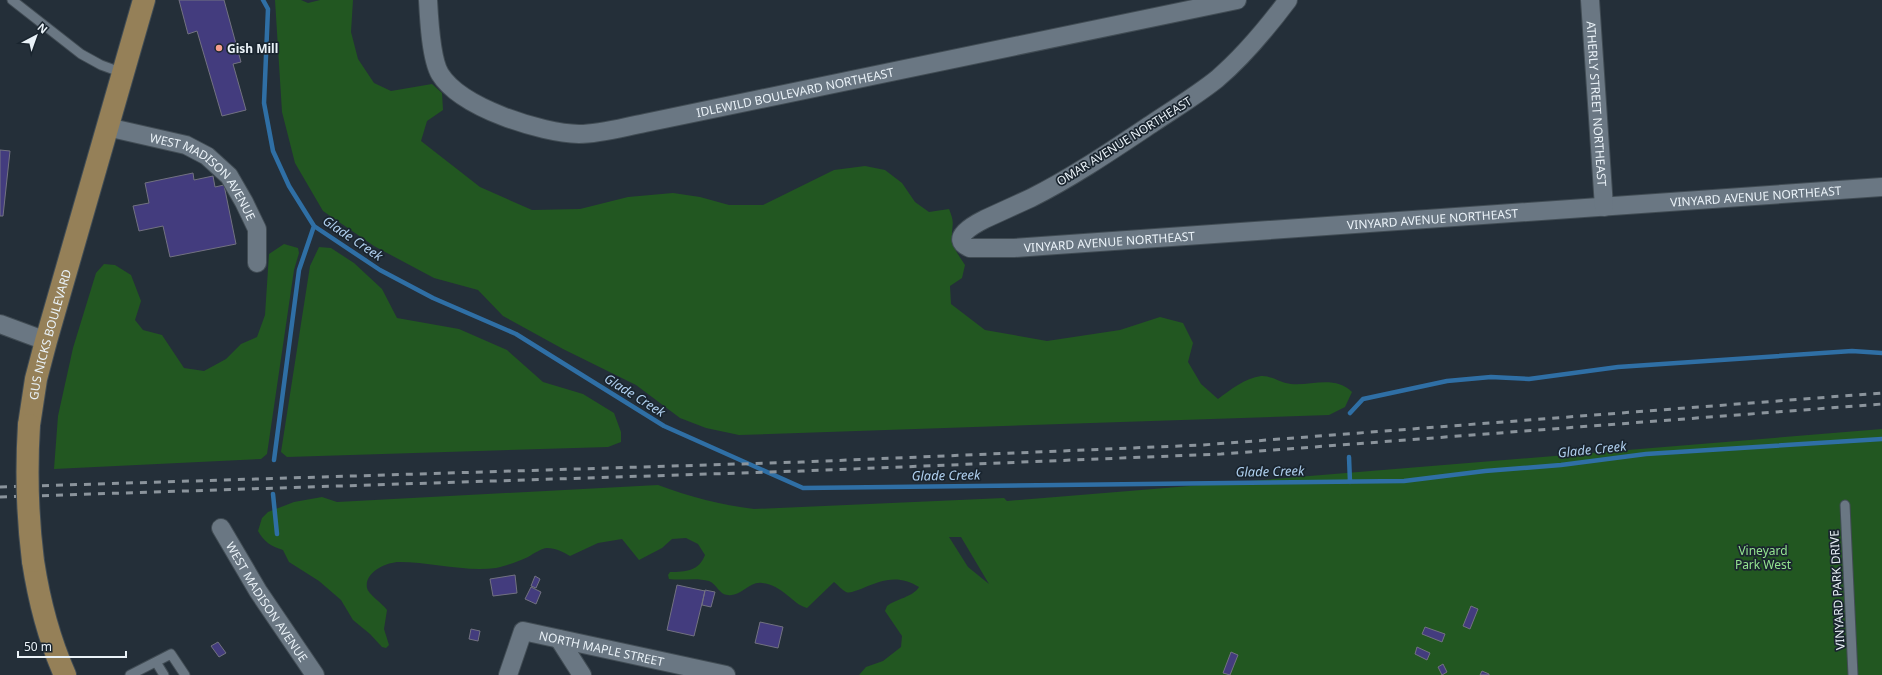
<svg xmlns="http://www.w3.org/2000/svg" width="1882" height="675" viewBox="0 0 1882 675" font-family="'Noto Sans',sans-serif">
  <rect width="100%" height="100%" fill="#242f39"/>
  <path fill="#225721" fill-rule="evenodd" d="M275,0H301L308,3L320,0H353L351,32L358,59L374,83L391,91L432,84L442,93L443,110L427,121L421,141L480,187L532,210L580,209L628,197L673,193L700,197L729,205H763L834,170L865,166L885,170L902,183L915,202L929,212L949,209C955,224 952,222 952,237C952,247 960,257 965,265L962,278L950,286L951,304L985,330L1047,341L1120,330L1160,317L1183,323L1193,343L1188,362L1201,384L1218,399C1230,390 1245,378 1261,376C1270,375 1281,383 1291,384C1311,386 1335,375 1352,392L1345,407L1329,415L739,435L706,428L680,418L636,385L563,349L503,316L478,290L434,278L374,246L323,211L295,163L282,112Z
    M284,244L298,248L299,253L294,270L267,454L261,459L54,469L58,416L73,348L96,273L104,264L115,265L131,275L141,301L135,320L143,330L162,335L184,368L204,371L226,359L241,344L257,337L265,315L269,254Z
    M319,247L331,248L354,263L382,289L397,318L459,329L507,350L543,382L583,394L614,413L621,432V442L608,447L287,457L281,452L310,266Z
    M1882,429V675H859L866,667L883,661L901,647L902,636L885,611L887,606C896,599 913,597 919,587C898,574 882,580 861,589C856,590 851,594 846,592C842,590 838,585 834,582L807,608C792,604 783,585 762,583C749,581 741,597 728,595C719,595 717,584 709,581C695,577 683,581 669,579L668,575L670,572C686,572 699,571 705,555L698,544L686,538L672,539L662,548L639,560L622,539L598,543L570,556C563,552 556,548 547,548C542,548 533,554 528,557C519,561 506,566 496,568C464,572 431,562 399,562C387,562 364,572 367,588C368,594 382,603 387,610L384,629L389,645L386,648L382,647L370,634L353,620L341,600L319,581L289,562L283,550C271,546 264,542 258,531L262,518L268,512L294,502L322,497L337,502L658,485C690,497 721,505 754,509L1004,498L1007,501ZM949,537H961L989,584L968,567Z"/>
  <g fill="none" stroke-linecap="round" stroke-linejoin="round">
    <path stroke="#2f6fa5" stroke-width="4.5" d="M263,0L268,9L264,103L273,151L289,186L314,226L380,270L433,298L516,334L664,426L803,488L1404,481L1485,471L1561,465L1646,454L1882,439
      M1350,413L1363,399L1447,381L1491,377L1529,379L1618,367L1852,351L1882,353
      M1349,457L1350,482
      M274,460L299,270L314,226
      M273,494L277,534"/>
  </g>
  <path fill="#433c7e" stroke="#727281" d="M179,0H224L241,62L233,64L246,110L222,116L197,31L188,34Z
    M0,150L10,151L3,216H0Z
    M193,173L194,180L213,176L215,187L224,185L236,244L170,257L163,226L139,231L133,206L149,203L145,183Z
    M515,575L517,593L493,596L490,579Z
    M535,576L540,579L536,588L531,586Z
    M677,585L705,591L694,636L667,630Z
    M531,587L541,592L536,604L525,599Z
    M705,590L715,592L711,607L702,605Z
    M1471,606L1478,609L1470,629L1463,626Z
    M760,622L783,627L778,648L755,643Z
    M1425,627L1445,634L1442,642L1422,634Z
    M471,629L480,631L478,641L469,639Z
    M218,642L226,653L219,657L211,646Z
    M1417,647L1430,653L1427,660L1415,654Z
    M1231,652L1238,655L1230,675L1223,673Z
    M1443,664L1447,672L1442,675L1438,667Z
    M1482,671L1489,674V675H1480Z"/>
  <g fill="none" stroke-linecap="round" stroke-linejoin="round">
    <defs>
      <path id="service" d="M12,0L81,54L101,65L123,73
        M1845,505L1853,675
        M156,662L164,675
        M130,675L171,654L185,675"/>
      <g id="minor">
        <path id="s1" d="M428,0C429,19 431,59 440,74C461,108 541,133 579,134C601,134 624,127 645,123L1237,0"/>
        <path id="s2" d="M1288,0C1267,28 1244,56 1217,79C1197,95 1174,109 1153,123C1114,149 1073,177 1031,198C1016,205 1000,212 985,219C975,224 947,239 970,248H1014L1882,187"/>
        <path id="s3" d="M1590,0L1604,207"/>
        <path id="s4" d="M107,127L186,145L207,156L229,176L244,202L257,229V263"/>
        <path d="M0,324L46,341"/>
        <path id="s5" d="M221,528L258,591L315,675"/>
        <path d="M559,639L582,675"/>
        <path id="s6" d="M508,675L523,631L726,675"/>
      </g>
      <g id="primary">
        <path id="s7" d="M29,425L36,379L46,341L144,0"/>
        <path d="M33,561C39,600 49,639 65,675"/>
      </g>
    </defs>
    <use href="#service" stroke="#414c54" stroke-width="11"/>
    <use href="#minor" stroke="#414c54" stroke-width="20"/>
    <use href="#primary" stroke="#414c54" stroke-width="24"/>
    <use href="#service" stroke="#6a7783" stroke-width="9"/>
    <use href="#minor" stroke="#6a7783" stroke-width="18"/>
    <use href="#primary" stroke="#958058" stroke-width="22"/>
    <path stroke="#8b949c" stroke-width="3" stroke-dasharray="7 7" stroke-linecap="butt" d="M0,487L802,462L1202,445L1882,393
      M0,497L802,471L1221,454L1882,404"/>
    <defs>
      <path id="primary-bridge" d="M29,425C26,473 27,513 33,561"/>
    </defs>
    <use href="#primary-bridge" stroke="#414c54" stroke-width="24" stroke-linecap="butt"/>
    <use href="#primary-bridge" stroke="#958058" stroke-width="22"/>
  </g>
  <circle fill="#f49d8c" stroke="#1a252f" stroke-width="1.5" cx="219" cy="48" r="4"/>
  <g text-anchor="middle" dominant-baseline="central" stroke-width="3.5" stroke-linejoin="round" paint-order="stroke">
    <g font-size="12" font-weight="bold" fill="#eaf2f8" stroke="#1a252f" text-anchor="start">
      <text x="227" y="48">Gish Mill</text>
    </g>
    <g font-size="12" fill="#eaf2f8" stroke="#1a252f">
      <text stroke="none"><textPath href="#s1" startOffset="451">IDLEWILD BOULEVARD NORTHEAST</textPath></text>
      <text stroke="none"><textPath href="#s3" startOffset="104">ATHERLY STREET NORTHEAST</textPath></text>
      <text transform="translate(1124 141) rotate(-32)">OMAR AVENUE NORTHEAST</text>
      <text stroke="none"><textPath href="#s4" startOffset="114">WEST MADISON AVENUE</textPath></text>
      <text stroke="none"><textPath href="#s2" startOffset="1211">VINYARD AVENUE NORTHEAST</textPath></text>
      <text stroke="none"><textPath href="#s2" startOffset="887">VINYARD AVENUE NORTHEAST</textPath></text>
      <text stroke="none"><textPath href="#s2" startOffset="563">VINYARD AVENUE NORTHEAST</textPath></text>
      <text stroke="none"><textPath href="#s7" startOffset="93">GUS NICKS BOULEVARD</textPath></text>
      <text transform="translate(1837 590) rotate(-93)">VINYARD PARK DRIVE</text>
      <text stroke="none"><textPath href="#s5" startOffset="87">WEST MADISON AVENUE</textPath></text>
      <text stroke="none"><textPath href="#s6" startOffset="127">NORTH MAPLE STREET</textPath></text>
    </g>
    <g font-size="12" fill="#94e490" stroke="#1a252f">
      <text x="1763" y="550">Vineyard<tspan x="1763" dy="14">Park West</tspan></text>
    </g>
    <g font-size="13" font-style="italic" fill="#afcfee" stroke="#1a252f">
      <text transform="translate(353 238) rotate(34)">Glade Creek</text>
      <text transform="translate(635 395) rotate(32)">Glade Creek</text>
      <text transform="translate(1592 449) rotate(-6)">Glade Creek</text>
      <text transform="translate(1270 471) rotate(-1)">Glade Creek</text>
      <text transform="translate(946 475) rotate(-1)">Glade Creek</text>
    </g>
  </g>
  <g transform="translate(36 36) rotate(41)" stroke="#1a252f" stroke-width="3" paint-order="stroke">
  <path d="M0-3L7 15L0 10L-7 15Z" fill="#eaf2f8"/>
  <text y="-6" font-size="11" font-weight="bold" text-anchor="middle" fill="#eaf2f8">N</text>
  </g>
  <path d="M18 651v6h108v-6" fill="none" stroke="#eaf2f8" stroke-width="2"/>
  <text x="24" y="651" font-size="12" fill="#eaf2f8" stroke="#1a252f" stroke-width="3" paint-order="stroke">50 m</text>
</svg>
